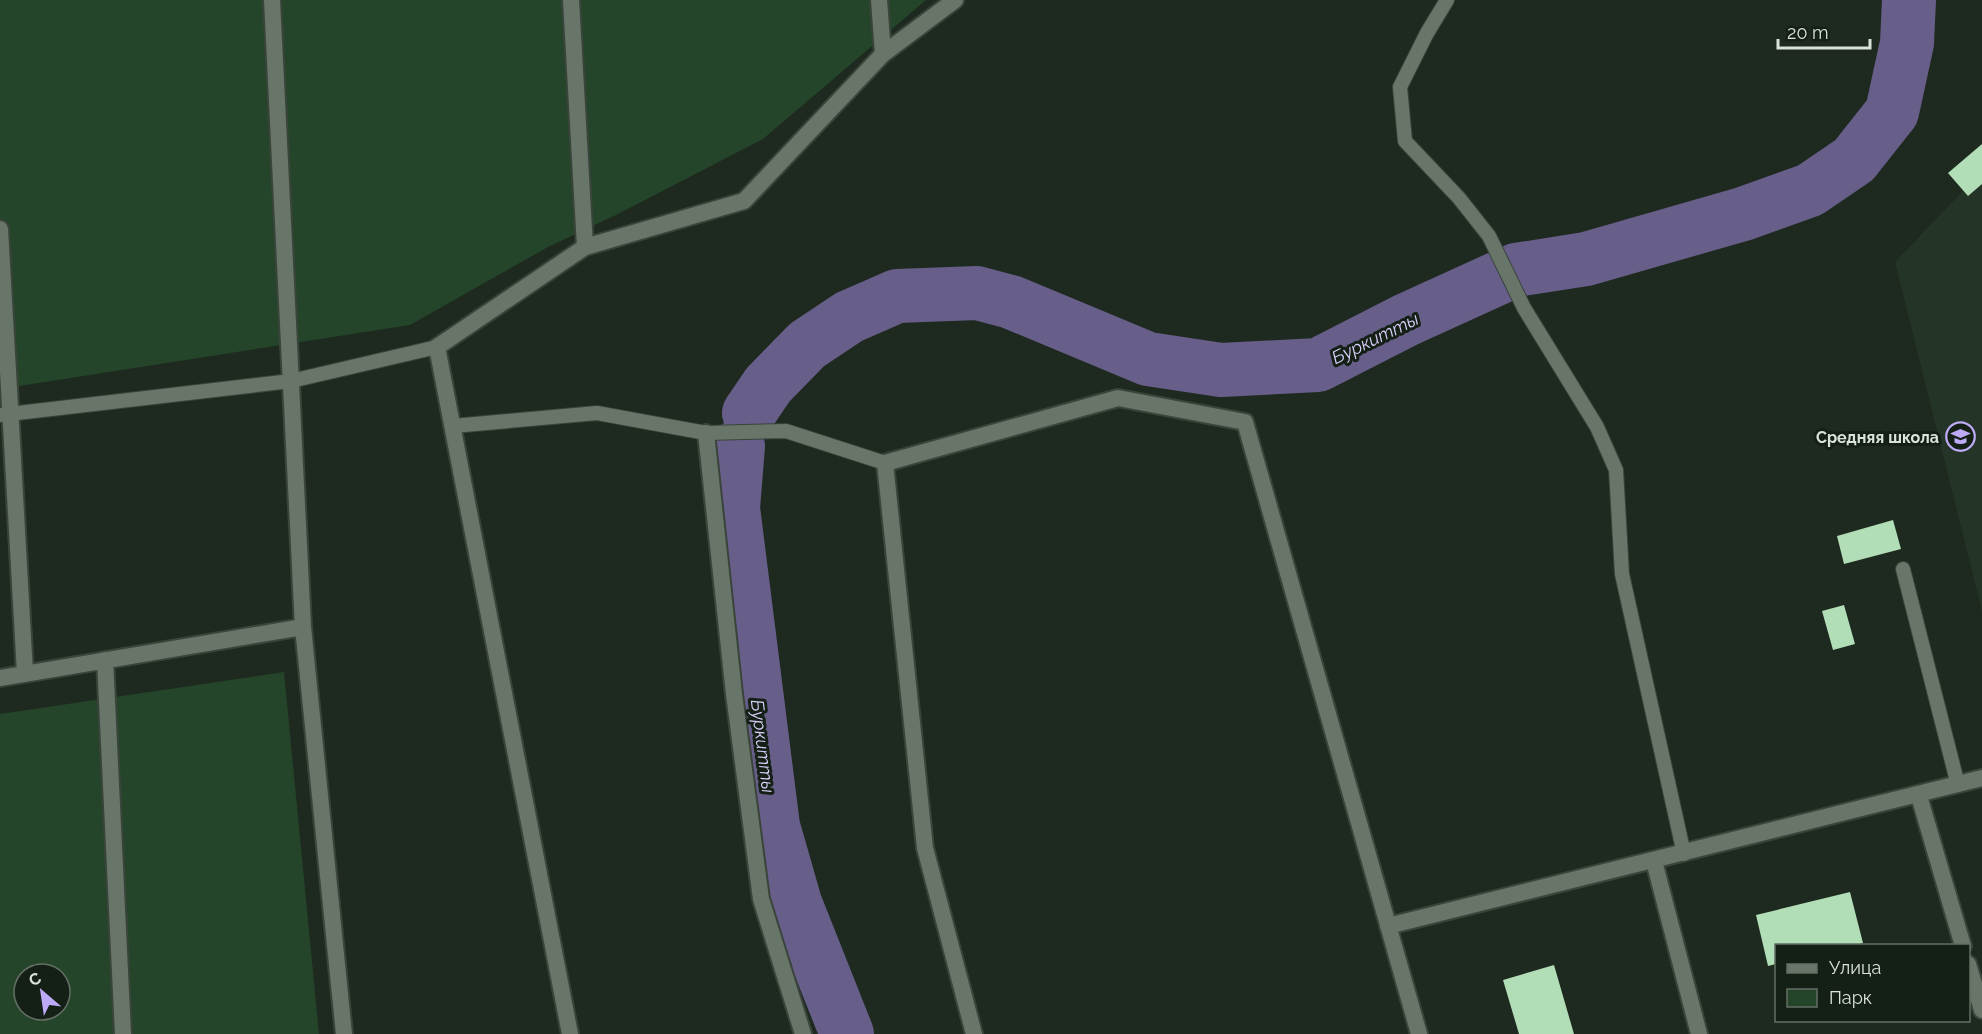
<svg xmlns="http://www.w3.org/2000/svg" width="1982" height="1034" viewBox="0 0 1982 1034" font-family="Raleway,sans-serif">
  <rect width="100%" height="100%" fill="#1e2a1f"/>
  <path fill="#243527" d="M1982,144V611L1895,262L1963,191L1948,173Z"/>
  <path fill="#24452a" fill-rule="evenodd" d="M0,0H926L763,139L616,215L548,247L410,325L0,389Z
    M284,672L319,1034H0V714ZM24,974H60V1010H24Z"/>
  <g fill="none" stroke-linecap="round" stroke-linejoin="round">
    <path stroke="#685e8a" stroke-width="54" d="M749,413L768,385L807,345L849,317L897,296L977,293L1011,302L1148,359L1221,370L1318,365L1406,320L1516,270L1586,259L1743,214L1810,190L1854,160L1892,112L1907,43L1909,0
      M738,446L733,508L773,826L795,903L847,1034"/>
  </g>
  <path fill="#b1ddb7" d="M1982,144V184L1968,196L1948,173Z
    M1893,520L1901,549L1844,564L1837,536Z
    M1844,605L1855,644L1833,650L1822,611Z
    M1850,892L1863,943L1851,946H1776V964L1768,966L1756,915Z
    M1554,965L1574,1034H1519L1503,980Z"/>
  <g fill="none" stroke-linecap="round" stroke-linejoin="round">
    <defs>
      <path id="service" d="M1447,0L1427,33L1400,87L1405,141L1459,198L1489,236L1524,308L1597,427L1616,470L1622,574L1684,854
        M0,415L291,381L437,347
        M453,426L597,413L706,433L786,431L885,463
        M1903,569L1958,785"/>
      <path id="minor" d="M272,0L303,627L344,1034
        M883,54L955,0
        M0,229L25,673
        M585,247L744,201L883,54L879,0
        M706,433L734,694L761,899L803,1034
        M105,660L123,1034
        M0,678L303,627
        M1919,796L1963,946
        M1654,861L1699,1034
        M1388,926L1982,778
        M1968,964L1982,1010
        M570,1034L437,347L585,247L571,0
        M974,1034L925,848L885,463L1118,398L1245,422L1419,1034"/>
    </defs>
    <use href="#service" stroke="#3a443b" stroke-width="16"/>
    <use href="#minor" stroke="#3a443b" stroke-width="20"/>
    <use href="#service" stroke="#687669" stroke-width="14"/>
    <use href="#minor" stroke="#687669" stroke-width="16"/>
  </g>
  <defs>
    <symbol id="school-ring" viewBox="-11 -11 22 22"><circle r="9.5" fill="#142016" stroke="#bcaaf6" stroke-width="1.5"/><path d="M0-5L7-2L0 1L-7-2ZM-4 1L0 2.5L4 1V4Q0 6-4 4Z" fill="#bcaaf6"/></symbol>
  </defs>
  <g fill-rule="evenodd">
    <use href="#school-ring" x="1944" y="420" width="33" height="33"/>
  </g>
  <g text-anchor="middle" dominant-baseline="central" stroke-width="6" stroke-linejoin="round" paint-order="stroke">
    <g font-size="16" font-weight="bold" fill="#dae2db" stroke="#142016" text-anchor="end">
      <text x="1939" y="437">Средняя школа</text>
    </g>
    <g font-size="18" font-style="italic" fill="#dad0fc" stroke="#142016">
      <text transform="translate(1375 338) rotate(-26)">Буркитты</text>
      <text transform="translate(763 746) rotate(83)">Буркитты</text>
    </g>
  </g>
  <rect x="1775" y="944" width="195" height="78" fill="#142016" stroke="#636e65" stroke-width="1.5"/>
  <rect x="1787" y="964" width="30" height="9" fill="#687669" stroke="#636e65" stroke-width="1.5"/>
  <text x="1829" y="974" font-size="18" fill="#dae2db">Улица</text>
  <rect x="1787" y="989" width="30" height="18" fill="#24452a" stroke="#636e65" stroke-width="1.5"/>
  <text x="1829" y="1004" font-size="18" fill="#dae2db">Парк</text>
  <g transform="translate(42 992) rotate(331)"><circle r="28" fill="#142016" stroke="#636e65" stroke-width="1.5"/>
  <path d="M0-4.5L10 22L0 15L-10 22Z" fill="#bcaaf6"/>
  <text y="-9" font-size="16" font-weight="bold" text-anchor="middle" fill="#dae2db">С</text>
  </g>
  <path d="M1778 39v9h92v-9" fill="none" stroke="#dae2db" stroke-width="3"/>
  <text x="1787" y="39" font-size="18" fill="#dae2db" stroke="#142016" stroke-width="4.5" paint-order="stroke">20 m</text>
</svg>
